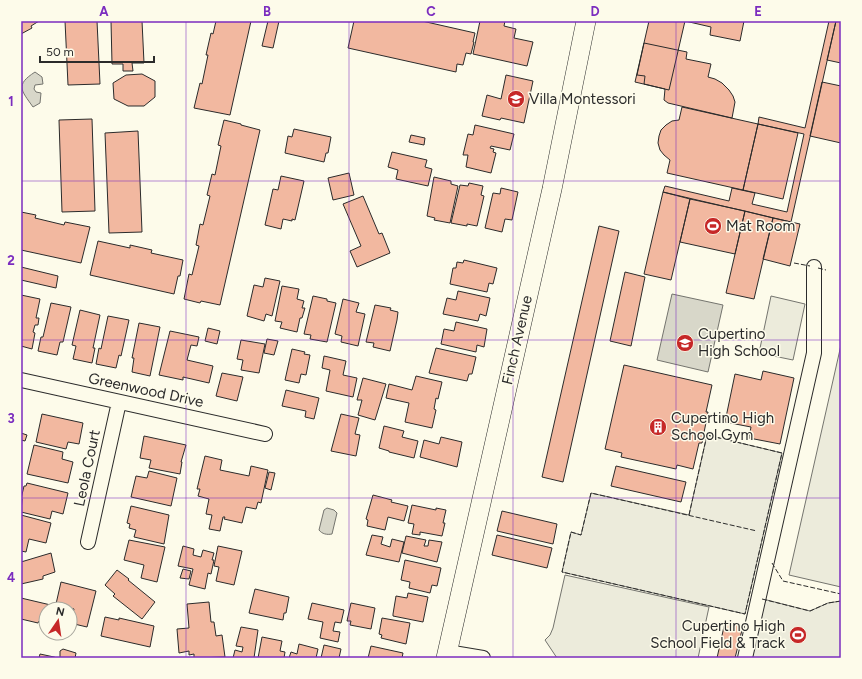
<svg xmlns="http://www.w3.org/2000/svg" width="862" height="679" viewBox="0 0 862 679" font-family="Figtree,sans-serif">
  <rect width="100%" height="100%" fill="#fdfbea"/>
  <path fill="#ecebdb" stroke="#74746e" d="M771,296L805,304L793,360L759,353Z
    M841,345V587L789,575Z
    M707,435L782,453L745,614L562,572L571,532L581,535L591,493L689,515Z
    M565,575L709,607L698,658H557L545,640L550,635L553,628Z
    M763,599L810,611L828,603L841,601V658H750Z"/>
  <path fill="#d8d7c9" stroke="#74746e" d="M35,72L42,77L43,84L35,85L34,89L36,92L41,93L40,103L33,107C21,90 15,85 35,72Z
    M672,294L723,305L708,372L657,360Z
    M327,508L334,510L337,513L332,534C327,535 322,534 319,530L324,510Z"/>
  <path fill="#f2b8a0" stroke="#2b2b2b" d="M21,21H39L31,26L32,28L21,34Z
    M65,21H97L100,84L68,85Z
    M111,21H142L144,63H132L133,71H123V64H112Z
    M216,21H251L230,115L194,108L200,83L202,84L208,55H206L211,33L213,34Z
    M268,21H279L273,48L262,46Z
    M354,21H422L475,33L473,42H474L471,54L466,53L463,65L457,64L456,72L348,48Z
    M480,21H505L504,26L516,29L514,38L533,42L527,66L473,54Z
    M649,21H685L669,90L635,82Z
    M685,21H744L740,41L710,35L711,27Z
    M829,21H836L791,222L663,192L665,186L729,201L732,188L755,193L752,204L787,212L804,134L758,124L759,117L805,128Z
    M836,21H841V63L827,60Z
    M644,43L687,52L686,59L711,64L708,77L715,79L722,83L729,90L733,96L735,102L732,118L668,103L664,100L665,89L644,84L645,76L637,75Z
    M142,74L155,81V97L144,106H128L114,99L113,83L126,75Z
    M506,75L533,81L524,123L501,118L500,120L482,116L487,95L501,99Z
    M822,82L841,86V143L810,136Z
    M682,107L758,124L743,190L667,173L670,160L664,155L660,150L658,143L659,136L661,130L666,125L672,121L679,120Z
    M92,119L95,211L62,212L59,120Z
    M224,120L241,124V125L260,130L220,305L201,301L200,303L184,299L189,274L192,275L199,246L196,245L200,224L203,225L210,196L207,195L212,174L215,175L221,146L218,145Z
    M758,124L798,133L783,199L743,190Z
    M475,125L514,134L510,150L491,146L490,148L494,149L493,152L496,153L491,173L466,167L468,155H463L468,134L473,135Z
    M294,129L331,137L328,153H326L324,162L285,153L288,136L292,137Z
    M138,131L142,232L109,233L105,133Z
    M411,135L425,138L424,145L409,142Z
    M392,152L427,160L425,167L432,169L428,186L396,179L398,170L388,167Z
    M349,173L354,195L333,200L328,178Z
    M281,176L304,181L295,220L292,219V221L283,219L281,229L265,225L273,189L278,190Z
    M434,177L451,181V184L458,186L450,223L434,220L435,218L427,216Z
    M469,183L483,186L481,195L484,196L477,226L467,224V226L451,223L460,185L468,186Z
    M501,188L518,192L512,220L505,219L502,232L485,228L493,193L500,194Z
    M663,192L690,199L671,280L644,274Z
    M363,196L379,234L382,233L390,253L357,267L350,251L361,246L343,204Z
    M690,199L745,211L735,254L680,242Z
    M745,211L773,218L754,299L726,293Z
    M21,212L36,215L35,218L64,225L65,222L90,227L81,263L21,250Z
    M773,218L800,224L790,266L763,259Z
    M599,226L619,231L563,482L542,477Z
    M98,241L130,248V245L152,250L151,253L183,260L180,276H178L174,294L90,275Z
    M464,260L497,268L493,284L489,283L487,292L450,284L453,268H456L457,262L463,263Z
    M21,267L58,276L56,288L21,280Z
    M625,272L645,277L631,346L610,341Z
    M265,278L280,281L272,316L266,314L264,321L247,316L254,285L263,287Z
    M282,286L299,289L297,299L304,301L302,308H305L302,318H300L297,332L280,328L282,322L275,321Z
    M458,291L490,298L486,316L480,314L478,321L443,314L447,298L456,300Z
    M21,295L40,299L36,318H39L38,325H35L33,332L35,333L32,349L21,346Z
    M313,296L327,299V301L336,303L327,342L310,339L311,335L304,334Z
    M343,299L359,303L356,312L365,314L358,346L341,342L342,336L335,334Z
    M51,303L71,307L63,342H60L57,355L38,351L41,337H43Z
    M375,305L391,308L390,310L398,312L397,320L390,351L373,347L374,343L366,342Z
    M80,310L100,315L93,348H95L92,363L73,359L76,346L72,345Z
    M108,316L129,320L121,356L119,355L116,368L96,364L99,348L101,349Z
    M456,322L487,329L484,347L477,345L476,352L441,344L444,329L454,331Z
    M139,323L160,327L150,376L132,372L134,358H132Z
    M208,328L220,331L217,344L205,341Z
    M170,331L199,337L197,346L191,345L187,360L213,366L209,383L183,377V380L159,375Z
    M267,339L278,341L274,355L264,353Z
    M241,340L265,344L259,373L241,370L243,360L237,359Z
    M436,348L476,357L472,374H469L467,381L429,373Z
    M292,349L305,352L304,354L310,355L306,375L301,374L299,383L285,380Z
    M324,356L346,361L343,375L357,378L353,397L326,391L330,370L322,368Z
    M624,365L712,385L706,412H708L702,443H699L693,469L677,465L676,469L621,457L622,453L605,449Z
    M763,371L794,378L780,444L749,438L751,427L725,422L735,374L761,380Z
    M222,373L243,377L237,401L216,396Z
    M416,376L442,382L438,399L436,398L434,409L436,410L432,428L405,422L409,403L386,398L389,384L412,390Z
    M363,378L386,384L375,420L358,415L362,400H357Z
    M286,390L319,398L314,419L305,417L306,411L282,406Z
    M42,414L83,423L79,444L68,442L66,449L36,442Z
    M341,414L359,418L355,434L360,435L356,456L331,451Z
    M384,426L404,431L402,437L418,441L414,458L389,452V451L379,448Z
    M21,433L27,435L25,441L21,440Z
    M144,436L186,445L181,462H182L180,474L149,468L151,460L140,458Z
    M441,437L462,442L457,467L420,457L424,440L439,444Z
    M34,445L63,452L62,459L73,462L68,483L27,474Z
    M205,456L222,460L220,470L249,476L251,466L268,470L261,503L258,502L256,509L246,507L242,523L224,519L225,517H223L220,531L209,529L212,515L206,514L209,499L198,496L200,489H197Z
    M616,466L686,482L681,502L611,486Z
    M149,471L177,478L171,506L131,497L136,476L147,478Z
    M269,472L275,473L271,490L265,488Z
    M27,483L68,493L63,514L52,511L50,519L21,512L22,499H21L24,486H26Z
    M373,495L392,500L391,502L408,506L404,521L388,517L385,530L367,526L368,520L366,519Z
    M412,505L436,510V508L446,510L443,523H445L442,536L420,532V535L412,534L414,524L408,523Z
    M131,506L169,515L164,544L134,537L136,530L129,528L130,524L127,523Z
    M502,511L557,524L553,544L497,531Z
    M21,515L51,523L46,543L29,539L26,552L21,551Z
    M372,535L383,537L381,544L390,547L392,539L404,542L399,562L366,555Z
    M497,535L552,548L547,568L492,555Z
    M406,536L426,540L424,546H428L429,540L442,542L437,562L402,553Z
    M129,540L165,547L157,582L141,578L144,565L124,560Z
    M183,546L194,549L193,555L201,557L203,550L214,553L212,560H214L211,574L208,573L205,589L189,585L193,569L178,566Z
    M218,546L242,551L234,585L216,581L219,567L214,566Z
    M51,553L55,572L43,576V579L21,584V562Z
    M405,560L441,568L437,586L432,585L430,593L409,588L410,582L401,580Z
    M183,569L191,571L189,579L180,578Z
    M117,570L129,579L128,580L155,602L142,619L113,596L115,594L106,586L105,585Z
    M61,582L96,591L87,627L70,623L74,609L56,604Z
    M255,589L289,597L286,613H284L283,620L249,613Z
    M408,593L428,597L423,622L393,616V614L396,596L407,598Z
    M21,598L55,606L54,609H46V623L39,621L38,623L21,619Z
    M209,602L211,622H214L216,636L222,635L225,657L194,658V654L189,655V651L179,653L177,629L189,628L187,604Z
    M312,603L344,610L341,623L335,622L333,631L340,632L338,642L320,638L323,622L308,619Z
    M351,603L375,608L371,629L350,625L351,621H347Z
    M105,617L119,620V618L154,626L150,647L101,636Z
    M382,618L410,623L406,644L381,638L382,635L379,634Z
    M725,622L743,626L735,658H717Z
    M241,627L258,630L254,658H233L235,650L242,652L243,647L236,646Z
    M262,637L282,641L280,651L285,652L284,658H258Z
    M299,644L318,649L316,658H289L291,652L297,654Z
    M324,645L341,649L339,658H321Z
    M371,646L403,653L402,658H368Z
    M63,649L76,653L75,658H60V651Z
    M40,654L54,657L57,658H39Z"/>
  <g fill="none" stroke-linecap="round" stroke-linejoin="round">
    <defs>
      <path id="street" d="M21,380L265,434
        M88,542L119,402
        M447,652L483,658
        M745,658L814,353V267"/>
      <path id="secondary" d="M446,658L552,189L586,21"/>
    </defs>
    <use href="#street" stroke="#2b2b2b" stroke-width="16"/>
    <use href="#secondary" stroke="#2b2b2b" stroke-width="20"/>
    <use href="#street" stroke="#fdfbea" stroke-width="14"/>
    <use href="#secondary" stroke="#fdfbea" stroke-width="19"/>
    <path stroke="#2b2b2b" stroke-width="1" stroke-dasharray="5 2" stroke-linecap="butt" d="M794,263L810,266
      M818,268L826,270
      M689,515L707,435L782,453L745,614L562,572L571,532L581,535L591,493L757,531
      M772,563L783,581L841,594
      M762,599L810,611L828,603L841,601"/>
  </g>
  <path fill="none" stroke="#7b2cbf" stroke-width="1" stroke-opacity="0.55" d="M186,21V658M349,21V658M513,21V658M676,21V658M21,181H841M21,340H841M21,498H841"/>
  <defs>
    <symbol id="school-disc" viewBox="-11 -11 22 22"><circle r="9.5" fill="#c62828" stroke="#fdfbea"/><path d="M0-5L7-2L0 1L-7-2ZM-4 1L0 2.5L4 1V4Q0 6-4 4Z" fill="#fff"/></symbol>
    <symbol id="stadium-disc" viewBox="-11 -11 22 22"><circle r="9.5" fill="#c62828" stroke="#fdfbea"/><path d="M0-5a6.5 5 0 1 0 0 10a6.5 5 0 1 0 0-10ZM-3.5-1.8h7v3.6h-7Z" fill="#fff"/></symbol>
    <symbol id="building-disc" viewBox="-11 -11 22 22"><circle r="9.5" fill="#c62828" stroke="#fdfbea"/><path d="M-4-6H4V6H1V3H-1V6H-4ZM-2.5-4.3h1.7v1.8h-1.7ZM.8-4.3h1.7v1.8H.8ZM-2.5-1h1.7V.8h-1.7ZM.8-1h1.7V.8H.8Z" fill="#fff"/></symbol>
  </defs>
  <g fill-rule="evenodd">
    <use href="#school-disc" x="506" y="89" width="20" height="20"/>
    <use href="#stadium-disc" x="703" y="216" width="20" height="20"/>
    <use href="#school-disc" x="675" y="333" width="20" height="20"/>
    <use href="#building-disc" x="648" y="417" width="20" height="20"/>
    <use href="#stadium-disc" x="788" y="625" width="20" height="20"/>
  </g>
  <g text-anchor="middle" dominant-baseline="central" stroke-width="3" stroke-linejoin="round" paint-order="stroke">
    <g font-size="15" fill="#2b2b2b" stroke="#fdfbea" text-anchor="start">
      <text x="529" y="99">Villa Montessori</text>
      <text x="726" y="226">Mat Room</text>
      <text x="698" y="334">Cupertino<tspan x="698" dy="17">High School</tspan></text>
      <text x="671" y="418">Cupertino High<tspan x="671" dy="17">School Gym</tspan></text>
      <text x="785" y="626" text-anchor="end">Cupertino High<tspan x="785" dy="17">School Field &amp; Track</tspan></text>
    </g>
    <g font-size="15" fill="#2b2b2b" stroke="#fdfbea">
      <text transform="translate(517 340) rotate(-77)">Finch Avenue</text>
      <text transform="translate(146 390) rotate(12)">Greenwood Drive</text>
      <text transform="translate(87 468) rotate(-78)">Leola Court</text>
    </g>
  </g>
  <rect width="862" height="679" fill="none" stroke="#fdfbea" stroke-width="44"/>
  <g transform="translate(58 621) rotate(13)"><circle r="19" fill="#fdfbea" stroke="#a9a89e"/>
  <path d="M0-3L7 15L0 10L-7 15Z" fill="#c62828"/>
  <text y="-6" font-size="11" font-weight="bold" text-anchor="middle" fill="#2b2b2b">N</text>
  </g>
  <path d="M40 56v6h114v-6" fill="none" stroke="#2b2b2b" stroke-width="2"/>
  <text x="46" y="56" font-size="12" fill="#2b2b2b" stroke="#fdfbea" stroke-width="3" paint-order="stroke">50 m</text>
  <rect x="22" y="22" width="818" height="635" fill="none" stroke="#7b2cbf" stroke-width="1.5"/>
  <g font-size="13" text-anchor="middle" font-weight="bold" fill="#7b2cbf">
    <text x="104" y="16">A</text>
    <text x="267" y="16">B</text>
    <text x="431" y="16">C</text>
    <text x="595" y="16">D</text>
    <text x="758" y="16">E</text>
    <text x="11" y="106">1</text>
    <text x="11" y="265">2</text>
    <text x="11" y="423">3</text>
    <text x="11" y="582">4</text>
  </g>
</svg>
